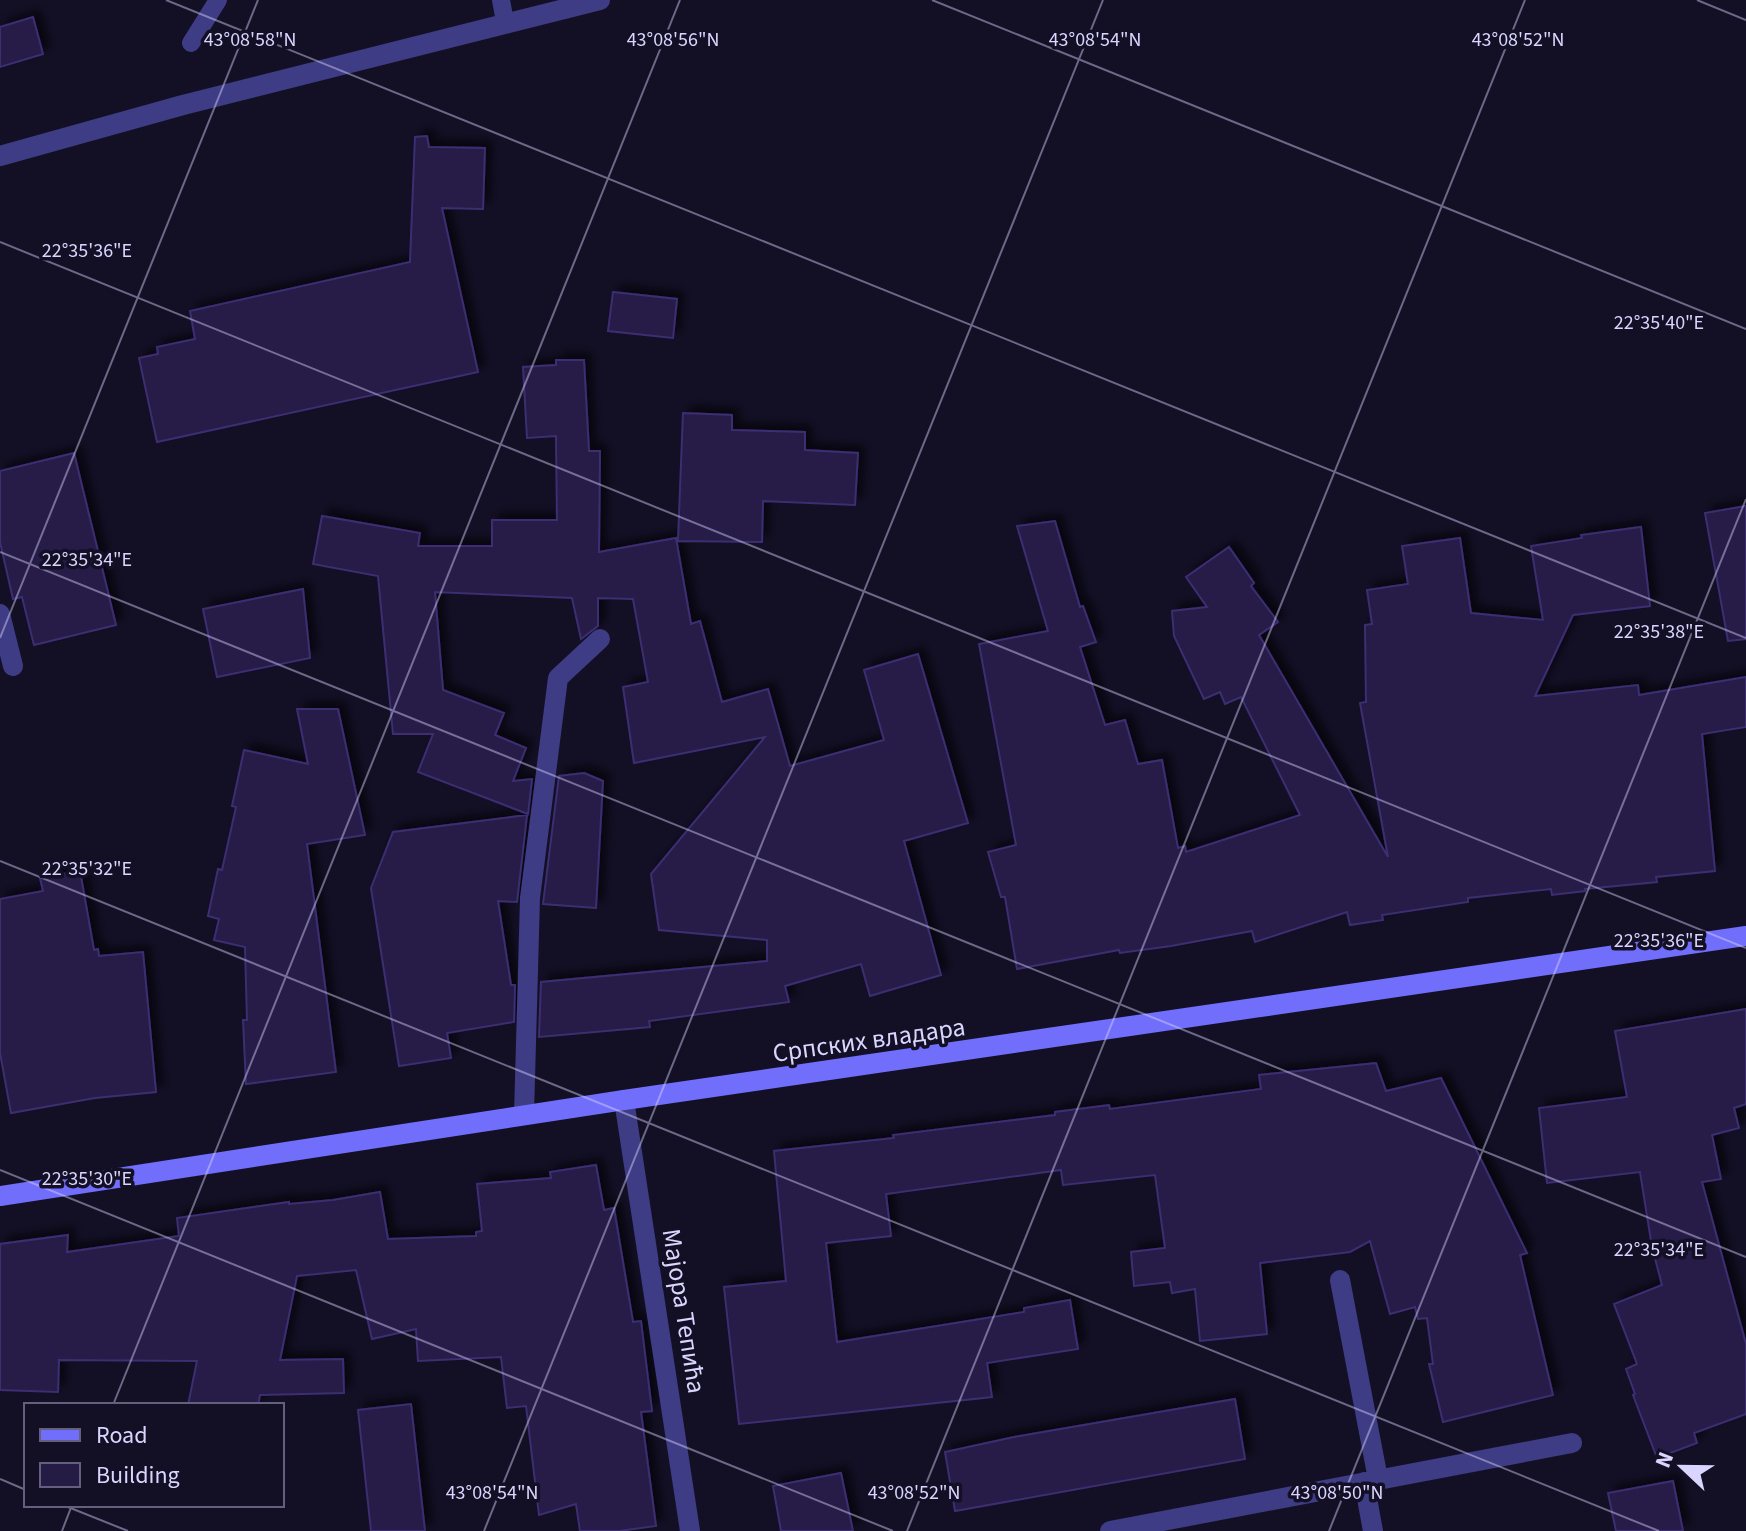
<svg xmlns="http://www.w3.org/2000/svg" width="1746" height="1531" viewBox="0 0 1746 1531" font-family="'Source Sans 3',sans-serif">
  <defs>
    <filter id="shadow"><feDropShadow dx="7" dy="-7" stdDeviation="4" flood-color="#0009"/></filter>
  </defs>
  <rect width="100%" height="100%" fill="#131026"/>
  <path fill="#251c46" stroke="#3c2e72" stroke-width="2" filter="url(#shadow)" d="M33,17L43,54L0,67V27Z
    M427,136L429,147L485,148L483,209L442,208L478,372L157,442L139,358L158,354L157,347L195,339L190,311L410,262L415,137Z
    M613,292L677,299L673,338L608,331Z
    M556,360H584L589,451H600L599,552L676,538L691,624L700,621L722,702L768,689L790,766L884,740L864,670L918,654L968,823L904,841L941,975L870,996L861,964L785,986L789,1002L649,1021L650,1027L539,1037L541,982L767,961V940L659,930L651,874L765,737L634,763L623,687L648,682L633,599L598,598V626L581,639L572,598L435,592L443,690L504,713L495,735L526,748L513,781L532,779L528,814L418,772L433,734H393L378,576L313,564L322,516L420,533L418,546H492V520H557L556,436L527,438L523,367L556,365Z
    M683,413L732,415V430L805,432V450L858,453L855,505L763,501L762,542L678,541Z
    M74,453L116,625L34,645L22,597L13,599L0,542V471Z
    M1746,506V639L1728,641L1705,513Z
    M1055,521L1080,607L1083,606L1096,642L1080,647L1105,725L1125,720L1138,764L1162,760L1178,848L1185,846L1186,852L1300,815L1241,697L1225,704L1220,692L1204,699L1174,636L1172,611L1207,607L1186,577L1229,547L1254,583L1251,586L1278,622L1259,635L1388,857L1360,703L1366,702L1365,625L1372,624L1367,590L1408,584L1402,546L1460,538L1471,613L1543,620L1531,546L1582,538L1581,535L1641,527L1650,606L1573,615L1535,696L1638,685L1639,695L1746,677V727L1702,734L1715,871L1656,877L1657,882L1585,889V891L1552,895L1551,889L1468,898V902L1382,915L1383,920L1350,925L1347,912L1255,942L1252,931L1171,946L1120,953L1119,950L1017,969L1005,897H1001L988,852L1016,845L979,644L1048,631L1017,526Z
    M303,589L310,658L217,677L203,609Z
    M297,709H338L365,835L307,844L336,1072L246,1084L243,1020H247L245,947L214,940L219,919L208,916L218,869L222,870L236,807L232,806L244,750L308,764Z
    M584,773L603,781L596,908L543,904L559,776Z
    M527,815L517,902L498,901L511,985H515L514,1022L447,1033L451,1058L399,1066L371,888L393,832Z
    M80,871L94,950L98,949L99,956L143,952L156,1092L95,1098L11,1113L0,1053V899L43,891L40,878Z
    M1746,1009V1104L1734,1108L1739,1128L1712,1135L1721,1179L1702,1182L1746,1344V1414L1694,1433L1697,1443L1657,1458L1633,1395L1635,1394L1626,1369L1637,1364L1614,1304L1662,1285L1652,1247L1640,1172L1547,1183L1539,1108L1627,1097L1615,1031Z
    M1376,1063L1386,1091L1441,1078L1527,1253L1520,1255L1553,1395L1443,1422L1429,1364H1433L1427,1318L1418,1319L1415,1307L1390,1314L1370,1241L1350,1252L1260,1263L1267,1334L1200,1341L1195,1289L1172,1293L1170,1282L1134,1286L1131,1252L1165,1248L1155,1175L1063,1185L1061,1170L886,1194L891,1236L826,1243L837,1342L1024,1312V1308L1070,1300L1078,1349L987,1363L992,1397L739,1424L724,1287L786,1281L774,1151L894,1138L893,1135L1055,1115V1112L1109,1105L1110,1109L1261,1089L1259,1075Z
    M596,1165L604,1210L614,1208L633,1322L641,1321L652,1411L641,1412L656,1526L619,1531H580L576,1504L539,1515L526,1406L507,1408L501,1357L418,1361L416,1329L372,1339L356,1270L297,1276L280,1360L343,1359L344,1393L260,1395L258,1405H188L197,1361L59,1360L58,1392L0,1390V1244L68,1235L67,1252L179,1236L177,1218L289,1202V1204L333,1200L380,1192L388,1239L476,1236V1232L482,1231L477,1184L551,1178L550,1172Z
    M1235,1399L1245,1459L955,1511L945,1452L1014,1437Z
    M411,1404L425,1531H371L358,1410Z
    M841,1473L853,1531H781L773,1486Z
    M1673,1481L1683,1531H1616L1608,1493Z"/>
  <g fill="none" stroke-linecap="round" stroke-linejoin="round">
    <path stroke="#3e3c84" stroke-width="18" d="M501,0L505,22
      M191,43L218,0"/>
    <path stroke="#3e3c84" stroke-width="20" d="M0,156L183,105L600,0
      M0,614L13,666
      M624,1100L690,1531
      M524,1115L530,898L558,678L600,639
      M1340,1280L1378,1479
      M1364,1482L1373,1531
      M1110,1531L1572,1443"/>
    <path stroke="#726efc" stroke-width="20" d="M0,1196L624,1100L1746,936"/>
  </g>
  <path fill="none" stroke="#dad5fe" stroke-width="2" stroke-opacity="0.45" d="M166,0L1746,638M932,0L1746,329M1697,0L1746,20M0,242L1746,948M0,552L1746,1257M0,638L258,0M0,861L1659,1531M0,1170L893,1531M113,1405L680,0M0,1479L26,1490M63,1505L128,1531M62,1531L72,1505M484,1531L1103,0M907,1531L1525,0M1329,1531L1746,499"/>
  <g text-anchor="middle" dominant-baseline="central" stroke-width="7" stroke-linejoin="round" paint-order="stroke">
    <g font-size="26" fill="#dad5fe" stroke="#131026">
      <text transform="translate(869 1040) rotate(-8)">Српских владара</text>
      <text transform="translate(684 1311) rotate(81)">Мајора Тепића</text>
    </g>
  </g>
  <g font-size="20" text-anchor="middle" fill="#dad5fe" stroke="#131026" stroke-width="7" stroke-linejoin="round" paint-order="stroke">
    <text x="250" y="46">43°08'58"N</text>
    <text x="673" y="46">43°08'56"N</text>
    <text x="1095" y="46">43°08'54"N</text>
    <text x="1518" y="46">43°08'52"N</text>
    <text x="87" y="257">22°35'36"E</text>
    <text x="1659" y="329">22°35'40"E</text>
    <text x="87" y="566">22°35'34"E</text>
    <text x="1659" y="638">22°35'38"E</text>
    <text x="87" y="875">22°35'32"E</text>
    <text x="1659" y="947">22°35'36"E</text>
    <text x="87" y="1185">22°35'30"E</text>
    <text x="1659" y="1256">22°35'34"E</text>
    <text x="492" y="1499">43°08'54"N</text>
    <text x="914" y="1499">43°08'52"N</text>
    <text x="1337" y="1499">43°08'50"N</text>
  </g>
  <rect x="24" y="1403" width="260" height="104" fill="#131026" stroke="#635f7c" stroke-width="2"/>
  <rect x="40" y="1429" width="40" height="12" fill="#726efc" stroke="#635f7c" stroke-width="2"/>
  <text x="96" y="1443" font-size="24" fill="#dad5fe">Road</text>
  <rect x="40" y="1463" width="40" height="24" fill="#251c46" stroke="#635f7c" stroke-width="2"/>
  <text x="96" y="1483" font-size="24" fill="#dad5fe">Building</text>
  <g transform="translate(1682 1467) rotate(292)" stroke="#131026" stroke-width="6" paint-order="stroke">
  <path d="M0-6L14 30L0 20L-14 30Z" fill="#dad5fe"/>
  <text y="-12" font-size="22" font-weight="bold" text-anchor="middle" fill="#dad5fe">N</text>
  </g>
</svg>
